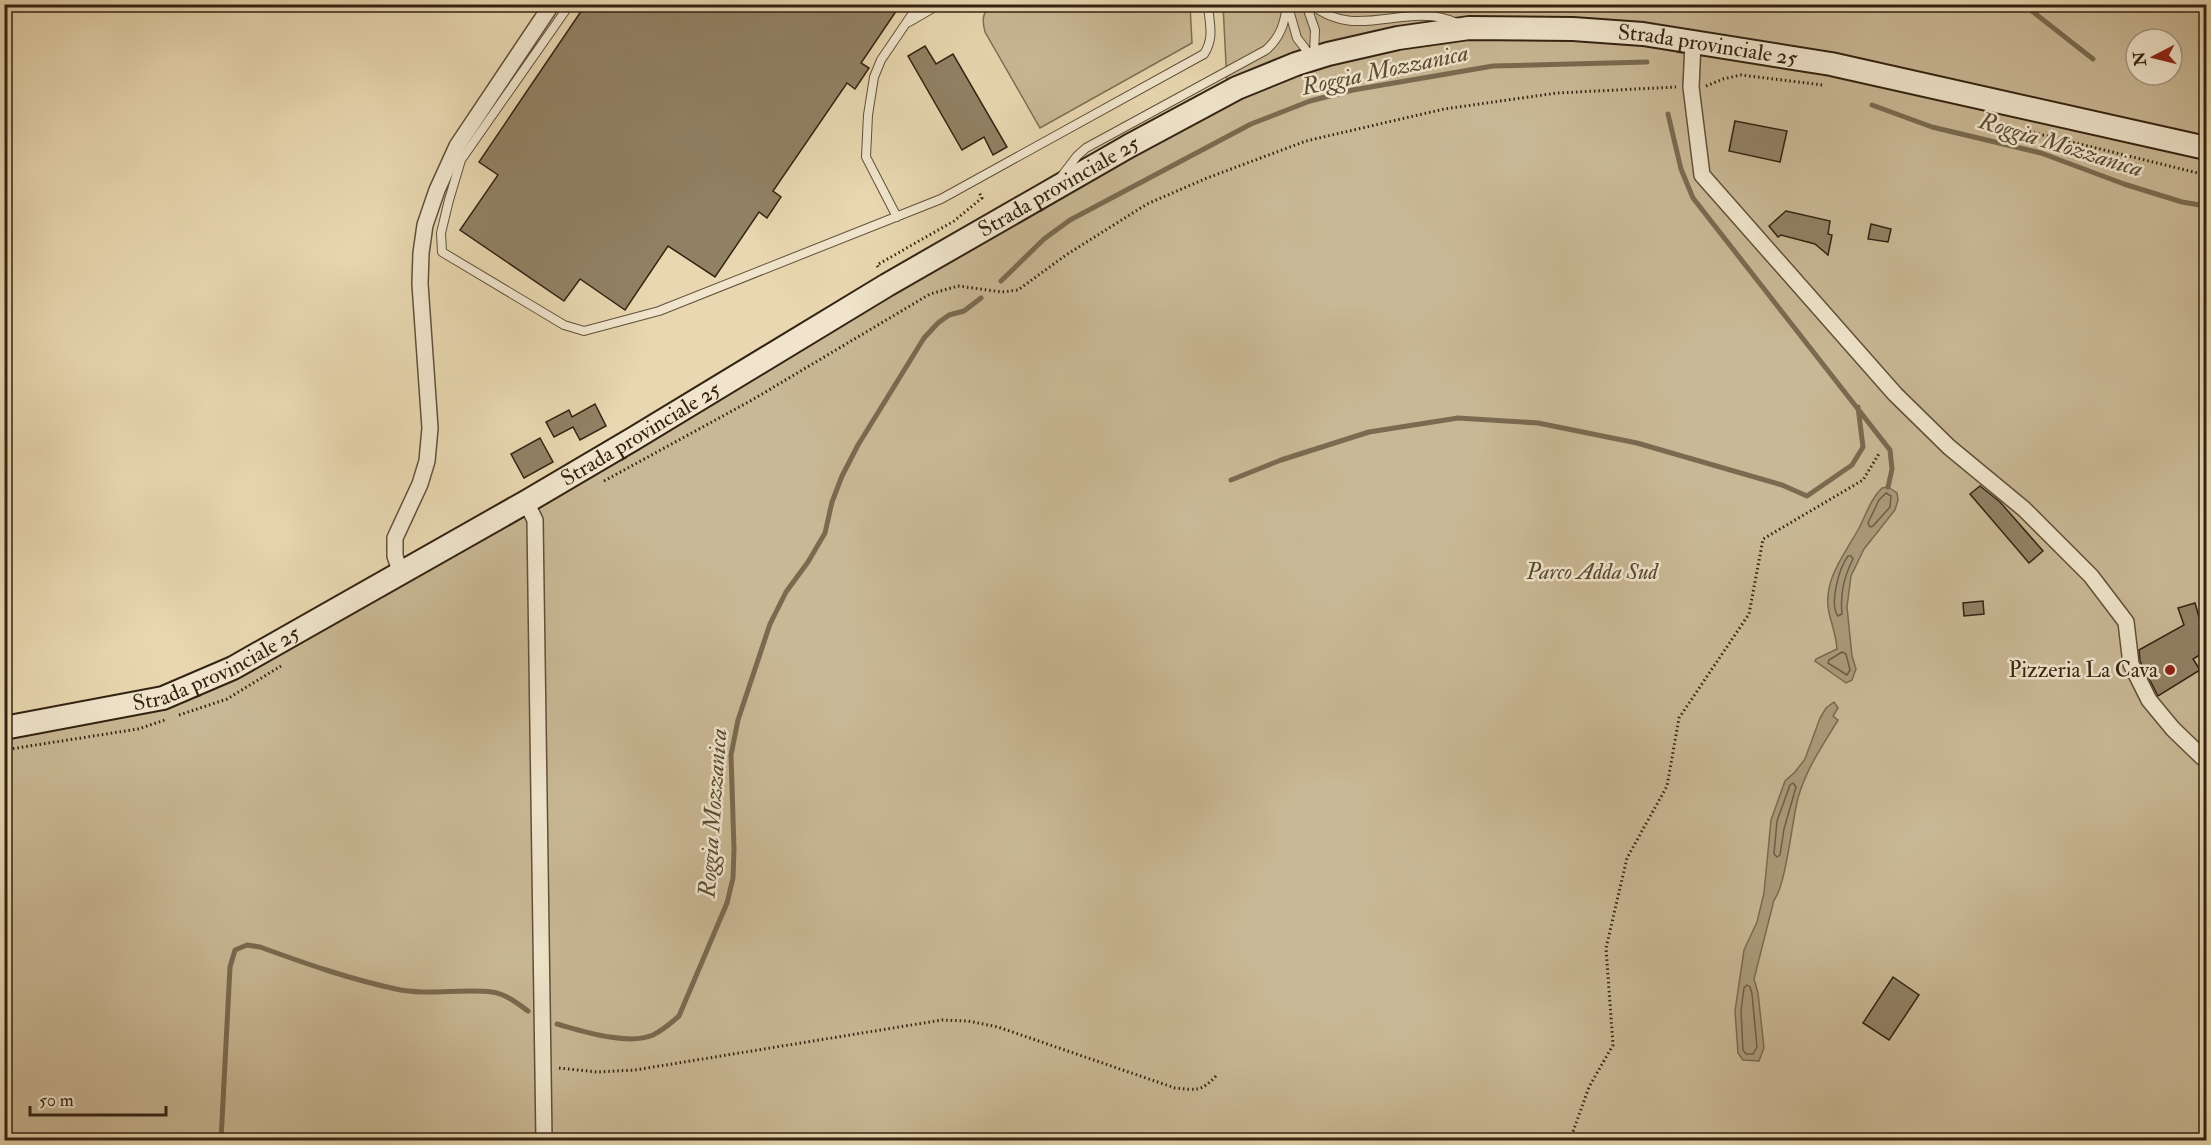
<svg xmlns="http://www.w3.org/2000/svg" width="2211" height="1145" viewBox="0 0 2211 1145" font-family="'IM FELL Double Pica',serif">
  <rect width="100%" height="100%" fill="#e8d7b0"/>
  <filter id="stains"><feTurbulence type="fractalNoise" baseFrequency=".00333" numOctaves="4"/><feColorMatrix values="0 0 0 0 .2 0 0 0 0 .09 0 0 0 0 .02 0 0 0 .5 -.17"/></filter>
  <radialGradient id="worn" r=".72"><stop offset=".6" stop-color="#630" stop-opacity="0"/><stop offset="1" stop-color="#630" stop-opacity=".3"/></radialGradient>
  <path fill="#c9b895" stroke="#7e6e54" stroke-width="1.5" fill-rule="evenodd" d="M991,4L1043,5L1044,12L1139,5H1190L1192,43L1040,128L985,32C982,20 982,14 991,4Z
    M1223,5H2206V1140H5V735L161,706L1228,103ZM2136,39H2172V75H2136Z"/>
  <path fill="#aa9a7a" stroke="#7a6a50" stroke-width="1.5" d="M1888,487L1897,493L1898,500L1895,510L1864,549L1851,576L1847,607L1852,656L1856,669L1852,680L1846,683L1815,661L1816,659L1837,649C1836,635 1832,625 1829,613C1822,580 1845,554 1859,528C1866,515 1871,498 1882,488Z
    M1834,702L1838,708L1833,716L1838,720C1823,745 1806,769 1798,798C1792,821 1786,885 1774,900L1754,979L1758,993L1764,1048L1759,1061L1743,1060L1738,1053L1735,1011L1744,950L1757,922L1764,893L1771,820L1785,781L1795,772L1805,759L1820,718L1826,708Z"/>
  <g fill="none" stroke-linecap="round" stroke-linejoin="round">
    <path stroke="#6e5e46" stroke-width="1.5" d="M1886,493L1891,496L1890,507L1873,526L1870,527L1868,523L1879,500Z
      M1848,556H1851L1853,559C1844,577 1840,593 1842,614L1838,616C1829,604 1839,568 1848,556Z
      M1842,652L1846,654L1850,670L1847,675L1828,663L1829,660Z
      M1793,783L1796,787L1784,829L1780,855L1777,857L1774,854L1777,821L1790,785Z
      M1747,985L1750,987L1752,994L1757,1047L1753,1054H1746L1743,1050L1741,1011L1744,988Z"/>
    <path stroke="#7a6a50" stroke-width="5" d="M2023,4L2093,59
      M1872,105L1932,127L2041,153L2124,184L2182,202L2206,206
      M1668,114L1681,169L1693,198L1890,450L1892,469L1888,487
      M1001,281L1044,239L1070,220L1251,124L1310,101L1353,90L1493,66L1647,62
      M1231,480L1281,460L1369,432L1458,418L1538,423L1637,443L1782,485L1807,496L1852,465L1863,447L1858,407
      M557,1024C582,1031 628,1046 653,1035C663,1030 671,1023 679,1016L727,903L733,878L734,849L731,755L738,720L770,624L786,592L808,562L825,533L832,502L842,476L858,445L924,338L938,323L949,315L964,311L981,298
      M221,1140L230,967L235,950L247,945L260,947C304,963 349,979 396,989C428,996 460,988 492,992C506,994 517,1003 528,1011"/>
  </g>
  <path fill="#918164" stroke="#332312" stroke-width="1.5" d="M586,4H901L861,63L869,68L855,89L847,83L773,191L781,197L767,218L759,212L715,277L668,246L625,310L580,279L564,301L460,230L498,175L479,162Z
    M925,46L936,64L953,54L1007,147L993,155L984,137L962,150L908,56Z
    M1735,121L1787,131L1780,162L1729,151Z
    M1786,211L1830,221L1828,234L1832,235L1828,255L1815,244L1781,235L1778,237L1769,226Z
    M1871,224L1891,229L1888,242L1868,239Z
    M595,404L606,426L580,440L573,427L554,437L546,422L569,410L572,417Z
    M540,438L553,462L524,478L511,454Z
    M1980,486L2000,502L2043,551L2029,563L1970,494Z
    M1983,601L1984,614L1964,616L1963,603Z
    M2195,603L2202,627L2206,634V651L2193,659L2200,670L2158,696L2140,661L2139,650L2184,625L2178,608Z
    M1893,977L1919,995L1889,1040L1863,1023Z"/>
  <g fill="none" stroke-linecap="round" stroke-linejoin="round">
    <defs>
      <path id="lane" d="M570,4L461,160L449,200L441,233L442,252L564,325L584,331L659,311L941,199L1204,54C1215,37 1209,23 1208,4
        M1306,4L1315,30L1314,54
        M1311,4C1357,43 1406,0 1457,23
        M1289,10L1297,38L1310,55
        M909,22L940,4
        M1061,177L1077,156L1086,148L1266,50C1280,38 1285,23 1287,4
        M897,217L866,157L868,115L874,77L881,60L919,4"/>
      <path id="street" d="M1693,43L1691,87L1702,175L1895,394L1949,447L2024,509L2091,576L2126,622L2131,664L2149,700L2173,729L2202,757
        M526,502L535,520L544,1140
        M401,574L395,556V538L420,484L427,461L430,428L420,284L421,253L425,225L437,190L457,146L552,4"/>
      <g id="secondary">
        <path id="s1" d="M4,728L163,698L233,668L526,502L633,439L887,285L1129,146L1237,88L1296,64L1328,54L1398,38L1469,28L1573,29L1643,34L1831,64L2206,148"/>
      </g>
    </defs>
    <use href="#lane" stroke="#60503a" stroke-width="10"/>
    <use href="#street" stroke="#60503a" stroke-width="18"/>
    <use href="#secondary" stroke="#332312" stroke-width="26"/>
    <path stroke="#332312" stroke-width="3" stroke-dasharray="1.5 3" stroke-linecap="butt" d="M1706,86L1723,79L1741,75L1823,85
      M1990,122L2206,175
      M878,267L877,265L954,221L982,198L979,192
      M604,481L752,400L930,294L958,286L1002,292L1018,290L1066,255L1147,204L1207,178L1306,141L1444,109L1557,93L1676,87
      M179,715L227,699L281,666
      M4,750L138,729L165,720
      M559,1068L597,1072L635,1070L942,1020L968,1021L998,1027L1175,1088C1196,1090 1201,1092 1216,1076
      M1570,1140L1589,1087L1613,1045L1606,948L1627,858L1667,786L1679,718L1749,614L1763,539L1863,480L1880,452"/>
    <use href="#lane" stroke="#f0e5cc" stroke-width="8"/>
    <use href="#street" stroke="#f0e5cc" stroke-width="15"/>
    <use href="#secondary" stroke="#f0e5cc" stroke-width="22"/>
  </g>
  <circle fill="#8f2418" stroke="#f0e5cc" stroke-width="2" cx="2170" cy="670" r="6"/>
  <g text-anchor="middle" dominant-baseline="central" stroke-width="5" stroke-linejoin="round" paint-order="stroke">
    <g font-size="22" fill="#332312" stroke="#f0e5cc">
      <text stroke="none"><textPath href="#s1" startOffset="1878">Strada provinciale 25</textPath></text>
      <text stroke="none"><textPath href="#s1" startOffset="1194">Strada provinciale 25</textPath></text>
      <text stroke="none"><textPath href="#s1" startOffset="708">Strada provinciale 25</textPath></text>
      <text stroke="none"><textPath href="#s1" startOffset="222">Strada provinciale 25</textPath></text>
    </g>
    <g font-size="22" font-style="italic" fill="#584833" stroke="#f0e5cc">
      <text x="1592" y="572">Parco Adda Sud</text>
    </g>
    <g font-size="22" fill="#332312" stroke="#f0e5cc" text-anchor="end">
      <text x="2158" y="670">Pizzeria La Cava</text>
    </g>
    <g font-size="24" font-style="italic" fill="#5d4d36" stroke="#f0e5cc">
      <text transform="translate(1385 70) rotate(-12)">Roggia Mozzanica</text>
      <text transform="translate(2061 145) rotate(17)">Roggia Mozzanica</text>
      <text transform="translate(713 813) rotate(-86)">Roggia Mozzanica</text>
    </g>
  </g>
  <rect width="2211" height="1145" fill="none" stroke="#e8d7b0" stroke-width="24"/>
  <rect x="6" y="6" width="2199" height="1133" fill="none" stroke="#332312" stroke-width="3"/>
  <rect x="12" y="12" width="2187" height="1121" fill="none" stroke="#332312" stroke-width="1.5"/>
  <g transform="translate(2154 57) rotate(263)"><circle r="28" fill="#f0e5cc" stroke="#a49782" stroke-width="1.5"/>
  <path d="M0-4.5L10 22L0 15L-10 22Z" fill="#8f2418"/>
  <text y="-9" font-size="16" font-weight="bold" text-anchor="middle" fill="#332312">N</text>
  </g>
  <path d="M30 1106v9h136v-9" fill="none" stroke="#332312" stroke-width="3"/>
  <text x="39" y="1106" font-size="18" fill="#332312" stroke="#f0e5cc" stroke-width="4.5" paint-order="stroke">50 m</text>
  <rect width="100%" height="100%" filter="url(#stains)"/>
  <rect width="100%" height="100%" fill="url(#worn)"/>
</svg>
